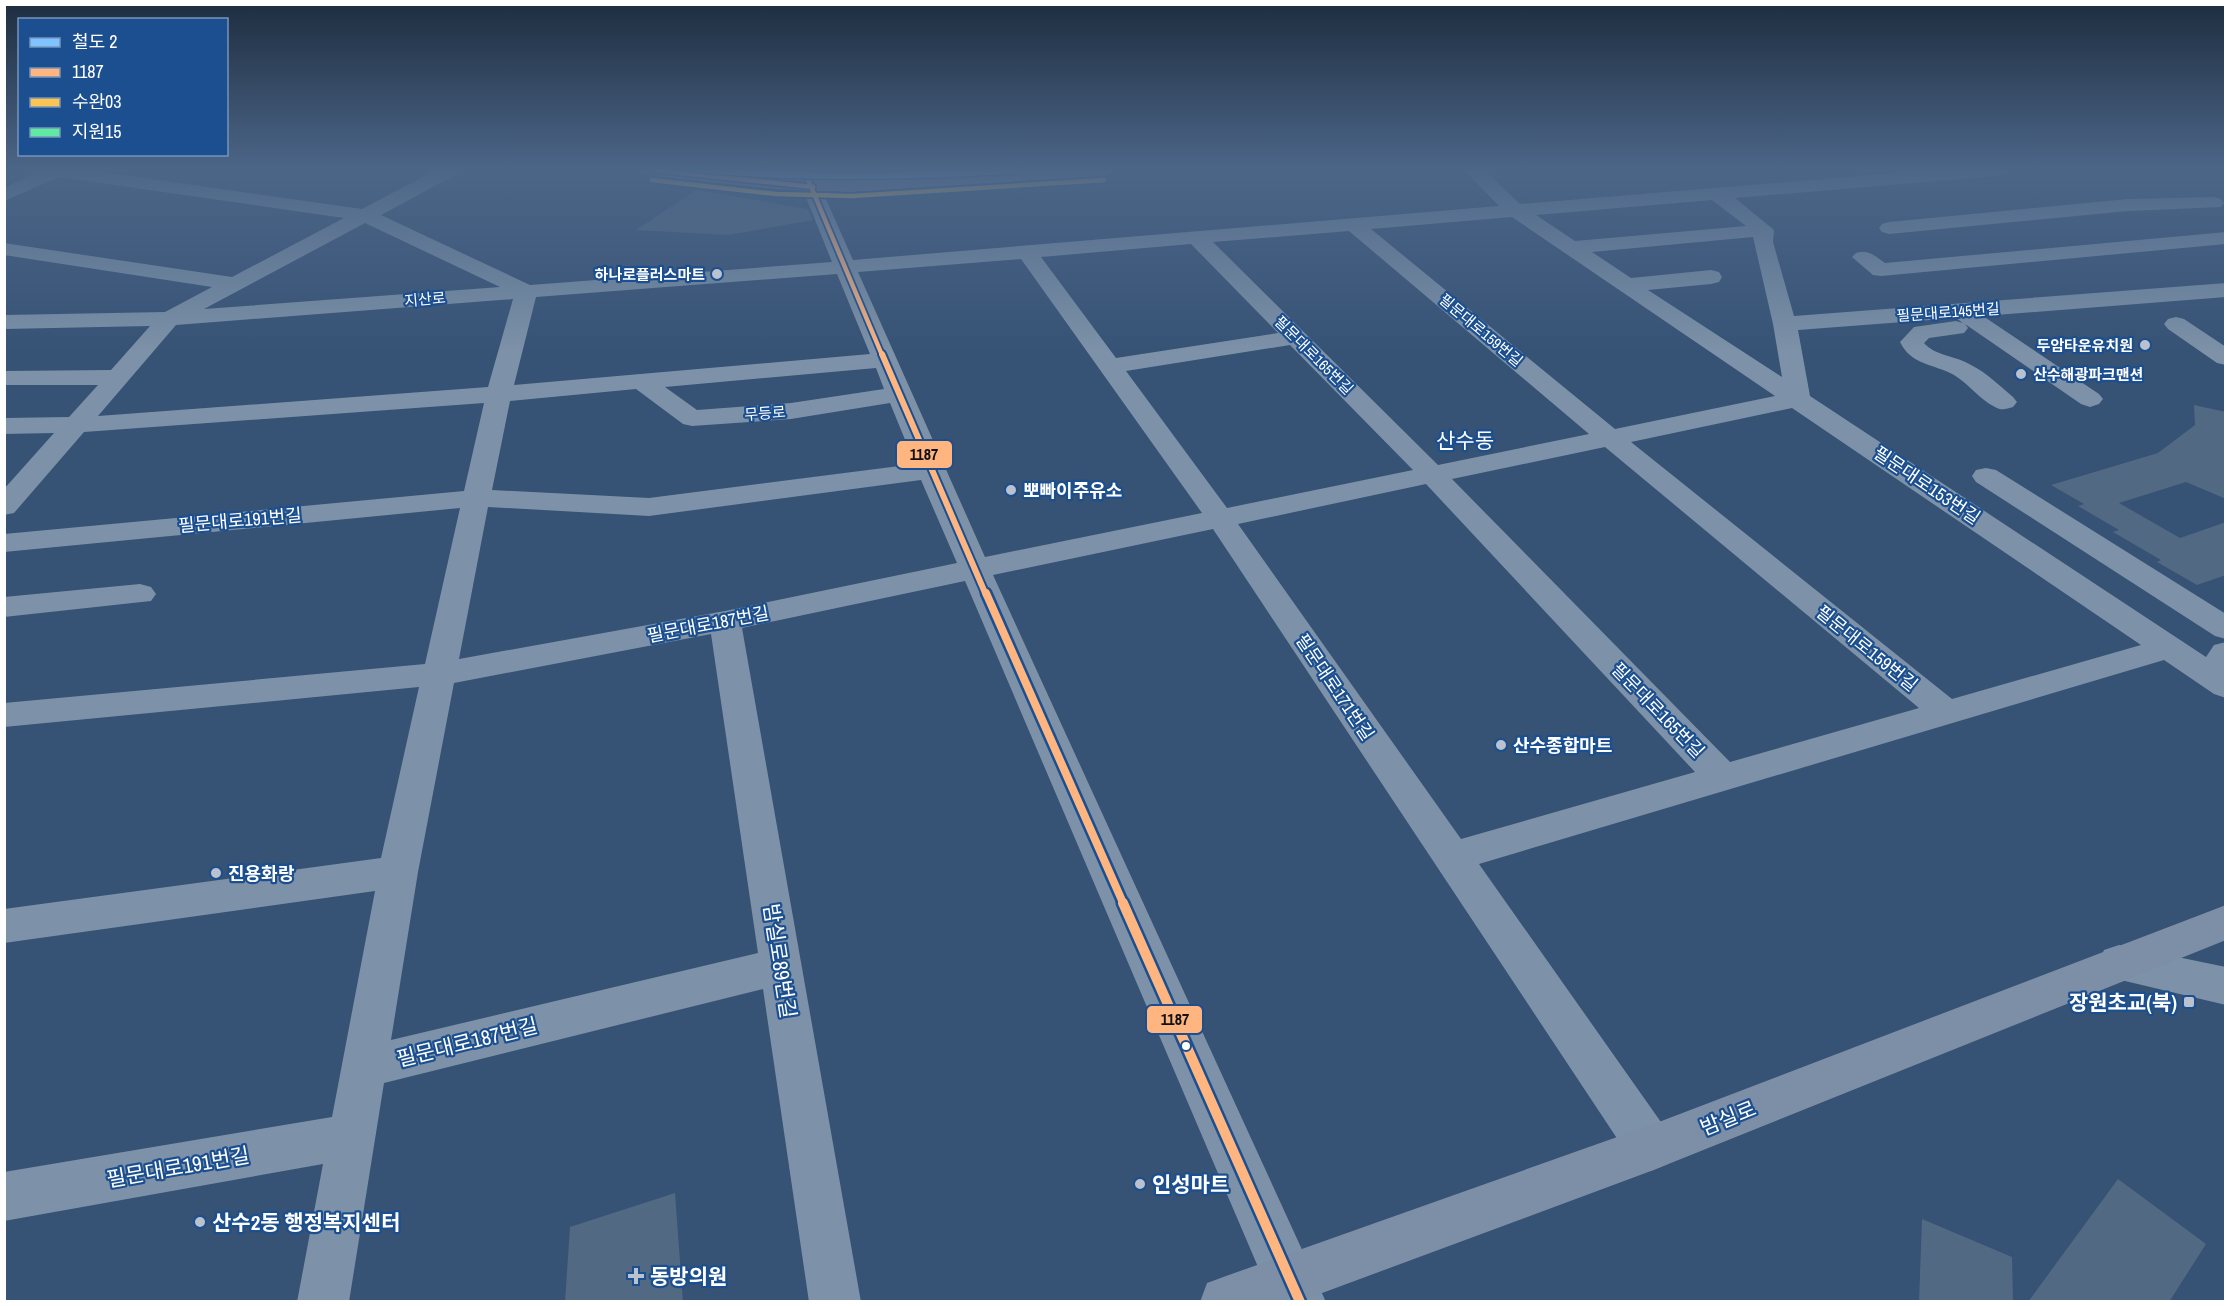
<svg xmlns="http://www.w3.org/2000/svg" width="2230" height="1306" viewBox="0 0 2230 1306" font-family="'Archivo Narrow','Noto Sans KR',sans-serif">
  <rect width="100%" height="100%" fill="#365274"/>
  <path fill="#526984" d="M696,190L808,209L813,220L728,235L636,230Z
    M2194,405L2226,412V499L2186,482L2119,503L2180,538L2226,522V575L2197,585L2157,562L2161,560L2113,532L2119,530L2078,506L2084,504L2051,485L2158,453L2195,425Z
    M2118,1179L2206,1244L2169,1302H2028Z
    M675,1193L683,1302H565L570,1227Z
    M1922,1219L2012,1257L2013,1302H1919Z"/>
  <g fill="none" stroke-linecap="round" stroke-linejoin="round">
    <path fill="#7d92a8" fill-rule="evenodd" d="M41,170H88L362,209L436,170H459L457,174L381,215L530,285L832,262L795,170H813L853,260L1499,206L1464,170H1484L1520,204L1932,170H2005L2003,174L1996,176L1735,198L1774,230L1773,242L1794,316L2226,283V297L1983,316L2099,394L2103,399L2099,404L2090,407L2081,404L1965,324L1968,328L1964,333L1929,338L1924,343C1935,356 1957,356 1971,365C1987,373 2000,386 2013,397L2017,402L2013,407C2007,409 2001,411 1995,407C1980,400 1969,384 1954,375C1934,364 1911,365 1900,342L1914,327L1956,321L1963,323L1956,318L1798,330L1810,396L2206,657L2214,645L2226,642V698L2214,694L2164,660L1479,864L1668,1132L1675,1148L1668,1164L1651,1171L1634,1164L1213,529L993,575L1326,1302H1273L965,581L742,628L861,1302H809L763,989L384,1083L349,1302H297L323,1164L4,1221V1172L332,1117L375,891L4,943V909L381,858L419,687L4,727V703L425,664L460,508L4,552V534L464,491L484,403L84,432L14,513L4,515V489L54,433L4,434V418L69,417L98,385H4V371L111,370L150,326L4,329V315L165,312L212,287L4,255V243L232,277L344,218L59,177L4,201V188ZM1712,200L1746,226L1575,241L1536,215ZM1512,217L1775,396L1615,429L1371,229ZM365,223L500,287L204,309ZM1349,231L1589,434L1438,465L1213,242ZM1753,237L1773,324L1782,377L1648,290L1711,284L1719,282L1722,277L1719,272L1711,270L1631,278L1592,252ZM1191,244L1278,333L1116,358L1041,257ZM1021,259L1202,513L985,557L858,272ZM837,274L870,354L514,385L536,297ZM513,299L488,387L98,416L176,325ZM1290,345L1413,470L1227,508L1126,371ZM876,368L884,389L791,403L697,410L665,387ZM636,389L683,424L692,426L791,419L890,403L915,464L649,498L492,490L510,401ZM1792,408L2141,645L1952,699L1631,442ZM1605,447L1919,708L1730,762L1452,479ZM921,480L957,563L725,611L459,659L488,507L649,516ZM1426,484L1695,772L1461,839L1238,524ZM711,634L758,953L391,1040L418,872L454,683Z
      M2214,197L2221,199L2224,203L2221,207L2128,211L1889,234L1882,232L1879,228L1882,224L1889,222L2128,199Z
      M2226,232V244L1881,276L1873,275L1852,257L1856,253C1868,249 1875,256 1885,263Z
      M2176,317L2184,319L2226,347V365L2217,363L2168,329L2164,324L2168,319Z
      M1986,468L1996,470L2226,614V639L2215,636L1976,482L1972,476L1976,470Z
      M140,584L151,587L156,594L151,601L4,617V597Z
      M2119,945L2226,967V1005L2104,976L2098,963L2104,950Z"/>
    <path fill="#7d8ea7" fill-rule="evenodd" d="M644,170H698L777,178L852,180L1018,170H1112L1110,174L1103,176L852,192L777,189L653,176L646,174Z
      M2226,905V940L1651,1171L1298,1302H1200L1207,1283L1226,1276L1651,1125Z"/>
    <defs>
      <path id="bus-1-far3" d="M653,170L813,187
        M804,170L882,355"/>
      <path id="bus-1-far2" d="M882,354L986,595"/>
      <path id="bus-1-far1" d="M986,593L1124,905"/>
      <path id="bus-1" d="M1123,903L1300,1302"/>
      <path id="bus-2" d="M652,180L776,194L852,196L1104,180"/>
      <path id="bus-3" d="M742,170L852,175L941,170"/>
    </defs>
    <use href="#bus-1-far3" stroke="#1b4f8f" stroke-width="8"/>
    <use href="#bus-1-far2" stroke="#1b4f8f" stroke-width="10"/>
    <use href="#bus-1-far1" stroke="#1b4f8f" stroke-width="13"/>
    <use href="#bus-1" stroke="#1b4f8f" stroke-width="15"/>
    <use href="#bus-2" stroke="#1b4f8f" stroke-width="8"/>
    <use href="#bus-3" stroke="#1b4f8f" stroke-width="8"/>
    <use href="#bus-1-far3" stroke="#ffb580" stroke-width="4.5"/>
    <use href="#bus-1-far2" stroke="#ffb580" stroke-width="6"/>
    <use href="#bus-1-far1" stroke="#ffb580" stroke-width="8"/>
    <use href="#bus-1" stroke="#ffb580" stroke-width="10"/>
    <use href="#bus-2" stroke="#fcc553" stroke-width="4.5"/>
    <use href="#bus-3" stroke="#60e9a3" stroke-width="4.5"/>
    <defs>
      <path id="rail-1" d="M705,170C810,179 913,177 1018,170"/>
    </defs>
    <use href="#rail-1" stroke="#1b4f8f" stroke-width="9"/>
    <use href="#rail-1" stroke="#80c4ff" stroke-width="6"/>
  </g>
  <linearGradient id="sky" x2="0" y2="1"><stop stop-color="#1e2d40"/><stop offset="0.48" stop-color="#4c6688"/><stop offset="1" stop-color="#4c6688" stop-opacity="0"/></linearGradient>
  <rect width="2230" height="353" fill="url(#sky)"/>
  <g fill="#b9c2ce" stroke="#1b4f8f" stroke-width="2">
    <circle cx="717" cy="274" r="6"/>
    <circle cx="2145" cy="345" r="6"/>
    <circle cx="2021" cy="374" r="6"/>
    <circle cx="1011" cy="490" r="6"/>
    <circle cx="1501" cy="745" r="6"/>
    <circle cx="216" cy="873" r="6"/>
    <rect x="2183" y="996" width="12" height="12" rx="3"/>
    <circle cx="1140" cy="1184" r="6"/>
    <circle cx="200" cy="1222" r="6"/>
    <path d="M633 1267h6v6h6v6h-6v6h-6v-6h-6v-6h6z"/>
  </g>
  <circle fill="#fff" stroke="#1b4f8f" stroke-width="2" cx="1186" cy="1046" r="5"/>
  <g text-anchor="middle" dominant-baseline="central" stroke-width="4.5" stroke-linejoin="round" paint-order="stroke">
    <g font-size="15" font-weight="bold" fill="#fff" stroke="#1b4f8f" text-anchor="end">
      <text x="705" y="274">하나로플러스마트</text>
      <text x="2133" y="345">두암타운유치원</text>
      <text x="2033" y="374" text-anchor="start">산수해광파크맨션</text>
    </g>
    <g font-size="15" fill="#fff" stroke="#1b4f8f">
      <text transform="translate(425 299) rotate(-5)">지산로</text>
      <text transform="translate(1948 312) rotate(-4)">필문대로145번길</text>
      <text transform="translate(1481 330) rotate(40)">필문대로159번길</text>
      <text transform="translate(1314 355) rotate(45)">필문대로165번길</text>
      <text transform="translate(765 413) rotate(-4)">무등로</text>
    </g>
    <g font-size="18" fill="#fff" stroke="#1b4f8f">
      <text transform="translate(1927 485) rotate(34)">필문대로153번길</text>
      <text transform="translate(240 520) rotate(-5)">필문대로191번길</text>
      <text transform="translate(708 624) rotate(-11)">필문대로187번길</text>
      <text transform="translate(1867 648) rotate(39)">필문대로159번길</text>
      <text transform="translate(1335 687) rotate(56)">필문대로171번길</text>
      <text transform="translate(1658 710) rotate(46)">필문대로165번길</text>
    </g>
    <g font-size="18" font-weight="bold" fill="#fff" stroke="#1b4f8f" text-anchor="start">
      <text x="1023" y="490">뽀빠이주유소</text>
      <text x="1513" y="745">산수종합마트</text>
      <text x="228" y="873">진용화랑</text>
    </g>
    <g font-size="21" fill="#fff" stroke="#1b4f8f">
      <text x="1465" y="440">산수동</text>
    </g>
    <g font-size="21" fill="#fff" stroke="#1b4f8f">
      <text transform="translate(780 961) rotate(81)">밤실로89번길</text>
      <text transform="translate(467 1042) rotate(-14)">필문대로187번길</text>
      <text transform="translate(1728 1118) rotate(-22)">밤실로</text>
      <text transform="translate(178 1167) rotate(-10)">필문대로191번길</text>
    </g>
    <g font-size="21" font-weight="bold" fill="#fff" stroke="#1b4f8f" text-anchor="start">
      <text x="2177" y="1002" text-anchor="end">장원초교(북)</text>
      <text x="1152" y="1184">인성마트</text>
      <text x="212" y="1222">산수2동 행정복지센터</text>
      <text x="650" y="1276">동방의원</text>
    </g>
  </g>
  <g stroke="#1b4f8f" stroke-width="2">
    <rect x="896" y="440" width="57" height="29" rx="6" fill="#ffb580"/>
    <rect x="1146" y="1005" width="57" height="29" rx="6" fill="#ffb580"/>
  </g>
  <g font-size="16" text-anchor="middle" font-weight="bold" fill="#111">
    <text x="924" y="460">1187</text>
    <text x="1175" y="1025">1187</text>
  </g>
  <rect width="2230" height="1306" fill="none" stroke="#ffffff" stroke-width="12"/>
  <rect x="18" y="18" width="210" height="138" fill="#1b4f8f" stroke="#7695bc" stroke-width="1.5"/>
  <rect x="30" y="38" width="30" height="9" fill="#80c4ff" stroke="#7695bc" stroke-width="1.5"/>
  <text x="72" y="48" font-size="18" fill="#ffffff">철도 2</text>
  <rect x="30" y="68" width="30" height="9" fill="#ffb580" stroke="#7695bc" stroke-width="1.5"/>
  <text x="72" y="78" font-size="18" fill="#ffffff">1187</text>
  <rect x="30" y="98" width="30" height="9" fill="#fcc553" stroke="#7695bc" stroke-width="1.5"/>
  <text x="72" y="108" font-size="18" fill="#ffffff">수완03</text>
  <rect x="30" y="128" width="30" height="9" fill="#60e9a3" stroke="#7695bc" stroke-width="1.5"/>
  <text x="72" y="138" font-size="18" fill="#ffffff">지원15</text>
</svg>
